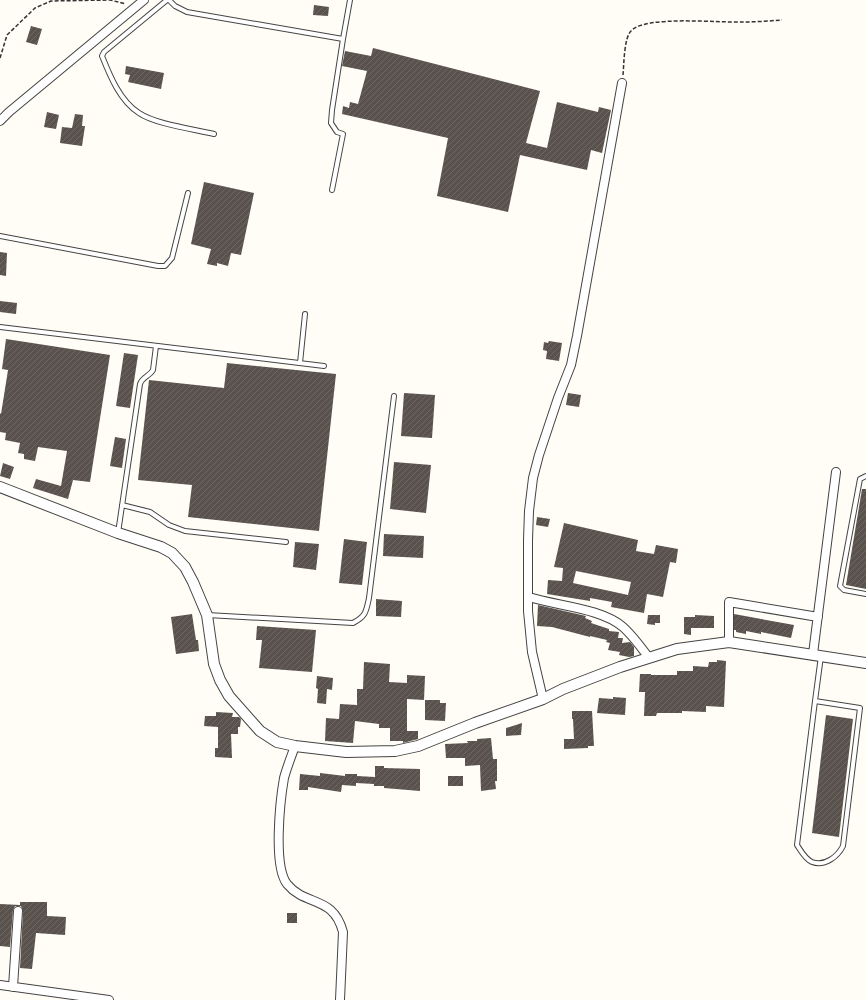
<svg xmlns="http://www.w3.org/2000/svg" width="866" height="1000" viewBox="0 0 866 1000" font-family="'PT Serif',serif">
  <defs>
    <pattern id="building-hatch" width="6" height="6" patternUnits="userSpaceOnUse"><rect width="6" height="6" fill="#5a524d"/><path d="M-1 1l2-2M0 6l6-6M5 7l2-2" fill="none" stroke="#6d6662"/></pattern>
  </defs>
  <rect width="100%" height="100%" fill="#fffdf5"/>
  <path fill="url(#building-hatch)" fill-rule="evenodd" d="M314,5L329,7L328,16L313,15Z
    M31,26L42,29L37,45L26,42Z
    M373,48L540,91L526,143L547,148L557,102L598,112L599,107L611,110L602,153L591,150L587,170L520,155L508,212L437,196L448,138L342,114L343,106L349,108L350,102L358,104L367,71L342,66L345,51L371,56Z
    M126,66L164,73L161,89L128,82L130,75L125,74Z
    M47,112L59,115L56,129L44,127Z
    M75,114L83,115L82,126H85L82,146L60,143L62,127L72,128Z
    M204,182L254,193L241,255L231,253L228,266L217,263V266L207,264L211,249L191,244Z
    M0,252L7,253L6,276L0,275Z
    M0,301L17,303L16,314L0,312Z
    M6,339L110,355L90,482L73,480L68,499L33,488L36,479L61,486L67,451L38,447L35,461L24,459V454L18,453L20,443L5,440L6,433L0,432V413L1,414L8,370L2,369Z
    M549,341L562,343L559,361L546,359L547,351L543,350L544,342L548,343Z
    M124,353L138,355L130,408L116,406Z
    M227,363L336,374L319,531L188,517L192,485L138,480L149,380L224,388Z
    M404,393L435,395L432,438L401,436Z
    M568,393L581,395L579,407L566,405Z
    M115,437L126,439L122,468L110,466Z
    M394,462L431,465L426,513L390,509Z
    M3,463L14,467L10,479L0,476Z
    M862,489H866V589L846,585Z
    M537,517L550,519L548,527L536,525Z
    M564,523L638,540L636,551L654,554L656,545L678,549L676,563L670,562L663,597L647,594L644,613L611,607L612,602L590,598V601L547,594L548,580L562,581L563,568L554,567ZM576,571L631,582L628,595L573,583Z
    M384,534L424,536L423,558L383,556Z
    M344,539L367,542L362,585L339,583Z
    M295,542L319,544L316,570L293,567Z
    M376,599L402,601L401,617L376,616Z
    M538,605L586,616L585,618L592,621L591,623L609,629V631L619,632L618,638H623L622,643L630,642L634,647V656L629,657L619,655L620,652L608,650L610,643L606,642L607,640L590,636V637L552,627L537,626Z
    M192,614L196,640H198L199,651L176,654L171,617Z
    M734,614L794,625L791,638L761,632V634L746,631V634L736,632V630H734Z
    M648,615H660V623H655V625L647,624Z
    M695,615L714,616V628H691V635L684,634V617H695Z
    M257,626L316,630L312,672L259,668L262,640H256Z
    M717,660L726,661L724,707L706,706V712L682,711V713H657L656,716H644L645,692H639L640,674H651V675H677V671H693V666L708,667L709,662H717Z
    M364,662L390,664L389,682L407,683V675L425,676L424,700L407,699V731H418V739L403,743V741H390V728H379V724L355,721L353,743L325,741L326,718L339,719L340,704L357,705V689H363Z
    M317,676L333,678L332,690L327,689L326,704L317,703L318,689L316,688Z
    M613,697L626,698L625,715L597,713L599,698L613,699Z
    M425,700H440V703H446L445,721L425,720Z
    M572,711H592L594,746H588V748L564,749V739H574L573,719H572Z
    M216,712L233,713L232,717H239L241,719L240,727H238V734H231L232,758L215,757V748H218V727L204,726L205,716H216Z
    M826,715L853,719L839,837L812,833Z
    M522,723L521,735L506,736V728Z
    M491,738L493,759H497V781H495L496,789L481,791L480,765L465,766V758H446L445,744L468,743L467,741H477V739Z
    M375,766H384V768L420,769V791L384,788V786H374V784L356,783V786L342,785L341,792L308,787V790H299L300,774L320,776V773L345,776V774H357V776L375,777Z
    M448,776H463V786H448Z
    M20,902H47V916L66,917L65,935L36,933L32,969L20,968L23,911L21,906H15L13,910L10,947L0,946V904L20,905Z
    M287,913H297V923H287Z"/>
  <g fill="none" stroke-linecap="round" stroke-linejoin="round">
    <defs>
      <path id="service" d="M167,0L104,52L102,56C110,76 120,101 139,113C155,124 193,129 214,134
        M169,0L175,6L187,12L343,39L350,0
        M332,190L343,134L337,132L331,123L332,110L343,39
        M0,236L158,266H165L172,258L188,193
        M0,327L324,366
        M300,363L305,314
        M866,476L860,479L840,586L844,590L866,594
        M122,505L150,512L169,525L185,531L286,542
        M118,533L140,384C142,377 150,376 153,370L156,346
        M207,615L353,623C366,616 366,612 369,598L394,396
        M815,701L860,708L843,846C838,856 825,867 812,862C805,859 801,851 797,845L815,701L821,656"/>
      <path id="minor" d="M0,121L9,112L144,0
        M529,597C557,606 601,608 623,627C633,636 641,647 649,658
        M729,642V602L818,617
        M813,654L836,472
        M543,699L532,652L528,611V540L529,511L533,478L539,455L558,398L571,365L577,336L622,83
        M295,746C291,757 287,767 284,778C280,801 273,866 287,884C306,907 333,895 343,932L340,1000
        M0,985L109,1000
        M13,987L18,911"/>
      <path id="tertiary" d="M0,487L118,533L161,547L172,553L185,567L193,582L207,615L214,664L220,680L229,696L260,731L277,742L295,746L346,752L395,751L418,746L475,723L543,699L563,689L620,667L677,649L729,642L866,663"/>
    </defs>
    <use href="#service" stroke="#444" stroke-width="6"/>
    <use href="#minor" stroke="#444" stroke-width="10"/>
    <use href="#tertiary" stroke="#444" stroke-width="12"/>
    <path stroke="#333" stroke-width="1.5" stroke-dasharray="4 2" stroke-linecap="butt" d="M0,58L7,35L35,8L51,1L110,0L126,4
      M623,75C624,64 624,38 631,31C645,15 720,23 742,22C755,22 769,21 782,20"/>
    <use href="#service" stroke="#fff" stroke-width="4"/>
    <use href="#minor" stroke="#fff" stroke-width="8"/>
    <use href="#tertiary" stroke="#fff" stroke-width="10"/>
  </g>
</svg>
